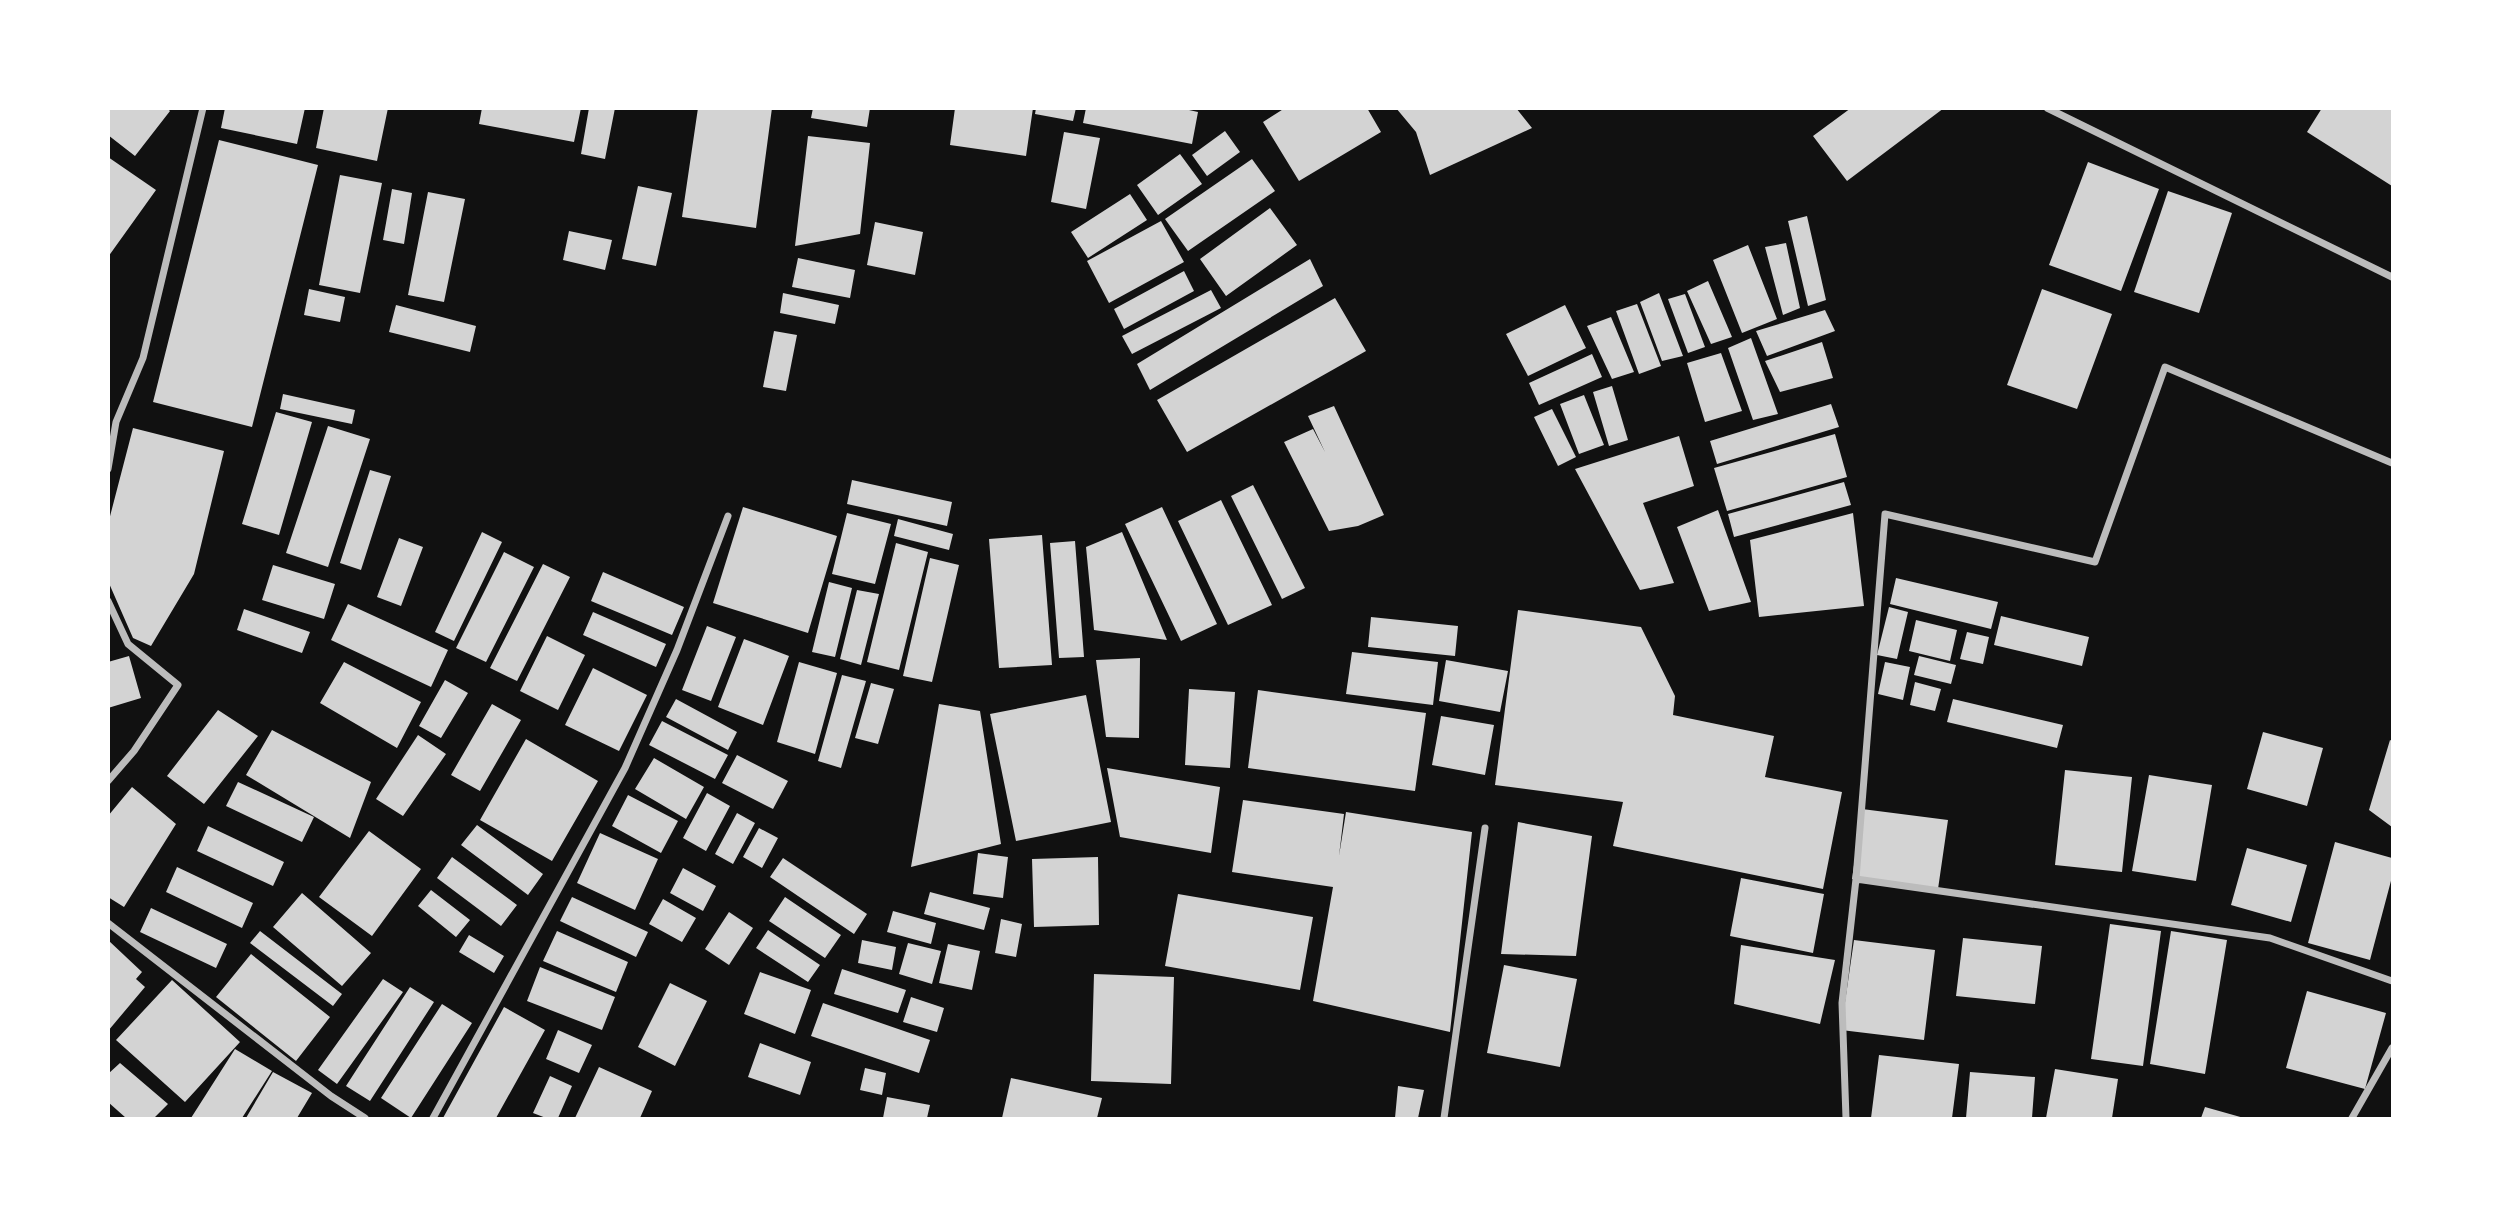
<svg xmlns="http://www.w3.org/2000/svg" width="2501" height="1227" viewBox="0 0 2501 1227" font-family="'DejaVu Sans',sans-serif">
  <rect width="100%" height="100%" fill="#111"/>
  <path fill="#d3d3d3" d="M108,108H167L170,111L135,156L108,135Z
    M225,108H305L297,144L221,128Z
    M324,108H388L377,161L316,148Z
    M482,108H581L574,142L479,124Z
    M589,108H615L605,159L581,154Z
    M698,108H772L756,228L682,217Z
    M813,108H870L867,127L811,118Z
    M955,108H1033L1026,156L950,145Z
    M1036,108H1076L1073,121L1035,114Z
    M1086,108H1180L1198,112L1192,144L1083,123Z
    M1285,108H1367L1381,132L1299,181L1263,122Z
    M1396,108H1516L1532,128L1430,175L1416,132Z
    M1851,108H1944L1847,181L1813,136Z
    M2322,108H2392V186L2307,132Z
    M1225,131L1240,152L1207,176L1192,155Z
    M1064,132L1100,138L1086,209L1051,202Z
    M808,136L870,143L860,234L795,246Z
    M219,140L318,165L252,427L153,402Z
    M1180,154L1202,184L1158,215L1137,185Z
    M108,157L156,190L108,257Z
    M1252,159L1275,191L1188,251L1165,219Z
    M2088,162L2159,189L2121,291L2049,265Z
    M340,175L382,183L360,293L319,285Z
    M638,186L672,193L656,266L622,259Z
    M392,189L412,193L404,244L383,240Z
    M2168,191L2232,213L2199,313L2134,292Z
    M428,192L465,199L444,302L408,295Z
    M1130,194L1147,220L1088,258L1071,232Z
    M1270,208L1297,245L1226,296L1200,259Z
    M1807,216L1826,300L1808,306L1788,221Z
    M1161,221L1184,262L1109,303L1087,261Z
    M875,222L923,232L915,275L867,265Z
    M569,231L612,240L605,270L563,260Z
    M1786,243L1800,308L1783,315L1765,247Z
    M1748,245L1777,319L1742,333L1713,260Z
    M798,258L855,270L850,298L792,287Z
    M1310,259L1323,286L1150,390L1137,364Z
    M1184,271L1194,291L1124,329L1114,309Z
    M1708,281L1732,337L1711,344L1687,291Z
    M309,289L345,297L340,322L304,315Z
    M2042,289L2112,314L2077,409L2007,385Z
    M1211,290L1221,308L1132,354L1122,336Z
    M783,293L839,305L835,324L780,313Z
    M1659,293L1683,356L1662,361L1640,302Z
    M1685,294L1705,347L1688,353L1668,299Z
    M1335,298L1366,351L1187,452L1157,400Z
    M1637,304L1661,366L1639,374L1616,311Z
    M396,305L476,326L470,352L389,332Z
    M1565,305L1586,348L1528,376L1506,334Z
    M1825,310L1835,331L1767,356L1756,331Z
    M1611,317L1634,372L1612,379L1587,326Z
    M774,331L797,335L786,391L763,387Z
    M1751,338L1778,414L1753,420L1728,348Z
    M1822,342L1833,378L1780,392L1765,361Z
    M1721,353L1742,411L1705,422L1687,363Z
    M1592,354L1602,377L1539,405L1529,383Z
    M1612,386L1628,440L1609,446L1593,392Z
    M283,394L355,410L352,424L280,409Z
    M1584,395L1604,445L1579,454L1560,404Z
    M1831,404L1839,427L1717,464L1710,441Z
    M1334,406L1384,515L1358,526L1329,531L1284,442L1313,429L1325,452L1308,416Z
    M1552,409L1576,457L1558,466L1534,417Z
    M276,412L312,422L279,535L242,524Z
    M328,426L370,439L328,567L286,553Z
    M133,428L224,451L194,574L151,646L133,638L108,581V524Z
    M1835,434L1847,477L1727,511L1714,468Z
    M1679,436L1694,486L1643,503L1674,583L1640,590L1575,469Z
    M370,470L391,476L361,570L340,563Z
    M852,480L952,502L947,526L847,504Z
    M1844,482L1851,505L1734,537L1728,514Z
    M1253,485L1305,588L1282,599L1231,496Z
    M1221,500L1272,605L1228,625L1178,521Z
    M743,507L837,536L808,633L713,603Z
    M1162,507L1217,624L1181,641L1125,524Z
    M1718,510L1751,602L1709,611L1677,527Z
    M847,513L891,524L875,584L832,574Z
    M1853,513L1864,606L1759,617L1750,540Z
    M898,519L953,534L949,550L894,536Z
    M482,532L502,542L454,641L435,632Z
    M1122,532L1167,640L1094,630L1086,547Z
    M1042,535L1052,665L999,668L989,539Z
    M399,538L423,547L401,606L377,597Z
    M1075,541L1084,657L1059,658L1050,543Z
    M896,543L928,552L899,670L867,662Z
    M504,552L534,567L486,662L456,648Z
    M930,558L959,565L932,682L903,676Z
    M543,564L570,577L517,681L490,668Z
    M273,565L335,584L324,619L262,600Z
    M603,572L684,607L672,635L591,601Z
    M1896,578L1998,602L1991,629L1890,604Z
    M829,582L852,588L835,657L812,652Z
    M857,590L879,594L861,665L840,659Z
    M348,604L448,650L431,687L331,640Z
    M1889,607L1908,612L1897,659L1877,655Z
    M244,609L310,632L302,653L237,630Z
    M1518,610L1641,627L1675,696L1673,715L1774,736L1765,777L1842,792L1823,889L1613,846L1623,802L1495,785Z
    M593,612L666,644L656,667L583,635Z
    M2001,616L2089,637L2082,666L1994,645Z
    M1371,617L1458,626L1455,656L1368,647Z
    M1916,620L1957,630L1950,661L1909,651Z
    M707,626L736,637L711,701L682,690Z
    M1967,632L1989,637L1983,664L1960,659Z
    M547,636L585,655L558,710L520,691Z
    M744,639L789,656L763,725L718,707Z
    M1352,652L1438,662L1433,705L1346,694Z
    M129,656L141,698L108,708V662Z
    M1919,656L1956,665L1951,684L1914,675Z
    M1140,658L1139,738L1106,737L1096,660Z
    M1446,660L1508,671L1500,712L1439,701Z
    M344,662L421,702L397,748L320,703Z
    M799,662L837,673L815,754L777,742Z
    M1885,662L1910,667L1903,700L1878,694Z
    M593,668L647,695L619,751L565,725Z
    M842,675L866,681L841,768L818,761Z
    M445,680L468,693L441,738L419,726Z
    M1915,682L1941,689L1935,711L1910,705Z
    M871,683L894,689L878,744L855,738Z
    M1189,689L1235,692L1230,768L1185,765Z
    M1258,690L1426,713L1415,791L1248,768Z
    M1086,695L1111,822L1016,841L990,714Z
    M676,699L737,732L728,750L666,717Z
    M1953,699L2063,725L2057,748L1947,722Z
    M492,704L521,720L480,791L451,775Z
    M939,704L980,711L1001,844L911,867Z
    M218,710L258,736L204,804L167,776Z
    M1441,716L1494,725L1485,775L1432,765Z
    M662,721L728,755L715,779L649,745Z
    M272,730L371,782L350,838L246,775Z
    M2263,732L2323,748L2307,806L2247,789Z
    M418,735L446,754L403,816L376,799Z
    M526,739L598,781L552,861L480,820Z
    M2390,740L2392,741V827L2369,810Z
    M737,755L788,781L773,809L722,783Z
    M654,758L704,787L686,819L635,789Z
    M1107,768L1220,787L1211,853L1120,837Z
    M2065,770L2132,777L2122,872L2055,865Z
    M2149,775L2212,785L2196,881L2132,871Z
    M238,782L314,817L302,842L226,806Z
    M132,787L176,824L124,907L108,897V816Z
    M707,793L730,806L706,851L683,838Z
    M628,795L678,821L661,853L612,826Z
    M1243,800L1344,814L1339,856L1346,812L1472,832L1450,1032L1313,1001L1333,887L1232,872Z
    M1862,809L1948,820L1938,889L1852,879Z
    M737,813L755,823L733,864L715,854Z
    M1518,822L1592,836L1576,956L1501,954Z
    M477,825L543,874L528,895L461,845Z
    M208,826L284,862L273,886L197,851Z
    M759,828L778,838L762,868L743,857Z
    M369,831L421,869L372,936L319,897Z
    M600,833L658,859L635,910L577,883Z
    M2335,842L2392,858V877L2370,960L2308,943Z
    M2247,848L2307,865L2291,922L2231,905Z
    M978,853L1008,857L1003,898L973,894Z
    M452,857L517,905L501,926L437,878Z
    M1098,857L1099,925L1034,927L1032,859Z
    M783,858L867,914L854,934L770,877Z
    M177,867L253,903L242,928L166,892Z
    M683,868L716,886L703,911L670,893Z
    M1741,878L1824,894L1813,953L1730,936Z
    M431,890L470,920L456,937L418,906Z
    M930,892L990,908L984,930L924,914Z
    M302,893L371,953L342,986L273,927Z
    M1178,894L1313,917L1300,990L1165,966Z
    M572,897L648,932L636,957L560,921Z
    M785,897L841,935L825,958L769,921Z
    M663,899L696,918L682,942L649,924Z
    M151,908L227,944L216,968L140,932Z
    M893,911L936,923L931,944L887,932Z
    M729,912L753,928L729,965L705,949Z
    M1001,919L1022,924L1016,957L995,953Z
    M2110,924L2161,931L2143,1066L2091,1059Z
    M768,930L820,965L808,982L756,948Z
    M260,931L342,994L333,1006L250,943Z
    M557,931L628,962L616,992L543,961Z
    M2171,931L2227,940L2205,1074L2150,1064Z
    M469,935L504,956L494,973L459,952Z
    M1963,938L2042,946L2035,1004L1956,996Z
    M108,940L142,972L136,979L145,987L108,1031Z
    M862,940L896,947L892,970L858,963Z
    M1854,940L1935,950L1924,1040L1841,1030Z
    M908,943L941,951L932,984L899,974Z
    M948,944L980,951L972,990L939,983Z
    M1741,945L1835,960L1820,1024L1734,1004Z
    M251,954L330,1017L296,1061L216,997Z
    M1504,965L1577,979L1560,1067L1487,1053Z
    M540,967L615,997L602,1030L527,1001Z
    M842,969L906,990L898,1013L834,994Z
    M760,972L811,990L795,1034L744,1014Z
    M1094,974L1174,977L1171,1084L1091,1081Z
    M383,979L403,992L337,1084L318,1070Z
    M172,980L240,1042L185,1102L116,1040Z
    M670,983L707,1001L675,1066L638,1047Z
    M410,987L434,1002L370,1101L346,1086Z
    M2307,991L2386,1013L2365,1089L2286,1068Z
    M911,997L944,1008L937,1032L903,1022Z
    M823,1003L930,1040L919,1073L811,1036Z
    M442,1004L472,1023L411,1118L381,1098Z
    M504,1007L545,1030L496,1118H443Z
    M558,1030L592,1045L579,1073L546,1059Z
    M760,1043L811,1062L800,1095L748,1077Z
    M235,1049L272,1071L242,1118H191Z
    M1879,1055L1959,1064L1952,1118H1871Z
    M120,1063L168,1104L154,1118H126L108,1102V1074Z
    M599,1067L652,1091L640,1118H575Z
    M865,1068L886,1073L882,1095L860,1090Z
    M2055,1069L2118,1079L2112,1118H2046Z
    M273,1072L312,1093L297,1118H246Z
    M1970,1072L2035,1077L2032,1118H1966Z
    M550,1076L572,1086L558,1118H546L533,1113Z
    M1011,1078L1102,1098L1097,1118H1002Z
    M1398,1086L1424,1090L1418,1118H1395Z
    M887,1097L930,1105L927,1118H883Z
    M2205,1107L2244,1118H2201Z"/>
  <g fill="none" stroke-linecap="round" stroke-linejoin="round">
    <path stroke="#bcbcbc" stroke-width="7" d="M2047,108L2392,277
      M108,469L116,422L143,358L203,108
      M108,601L128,644L178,685L134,751L108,781
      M1856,879L2270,938L2392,981
      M108,923L331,1096L365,1118
      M433,1118L625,768L677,650L728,516
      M1444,1118L1485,828
      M1846,1118L1842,1003L1856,879L1885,514L2095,562L2165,367L2392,463
      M2352,1118L2392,1048"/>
  </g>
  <rect width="2501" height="1227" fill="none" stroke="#ffffff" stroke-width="220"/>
</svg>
